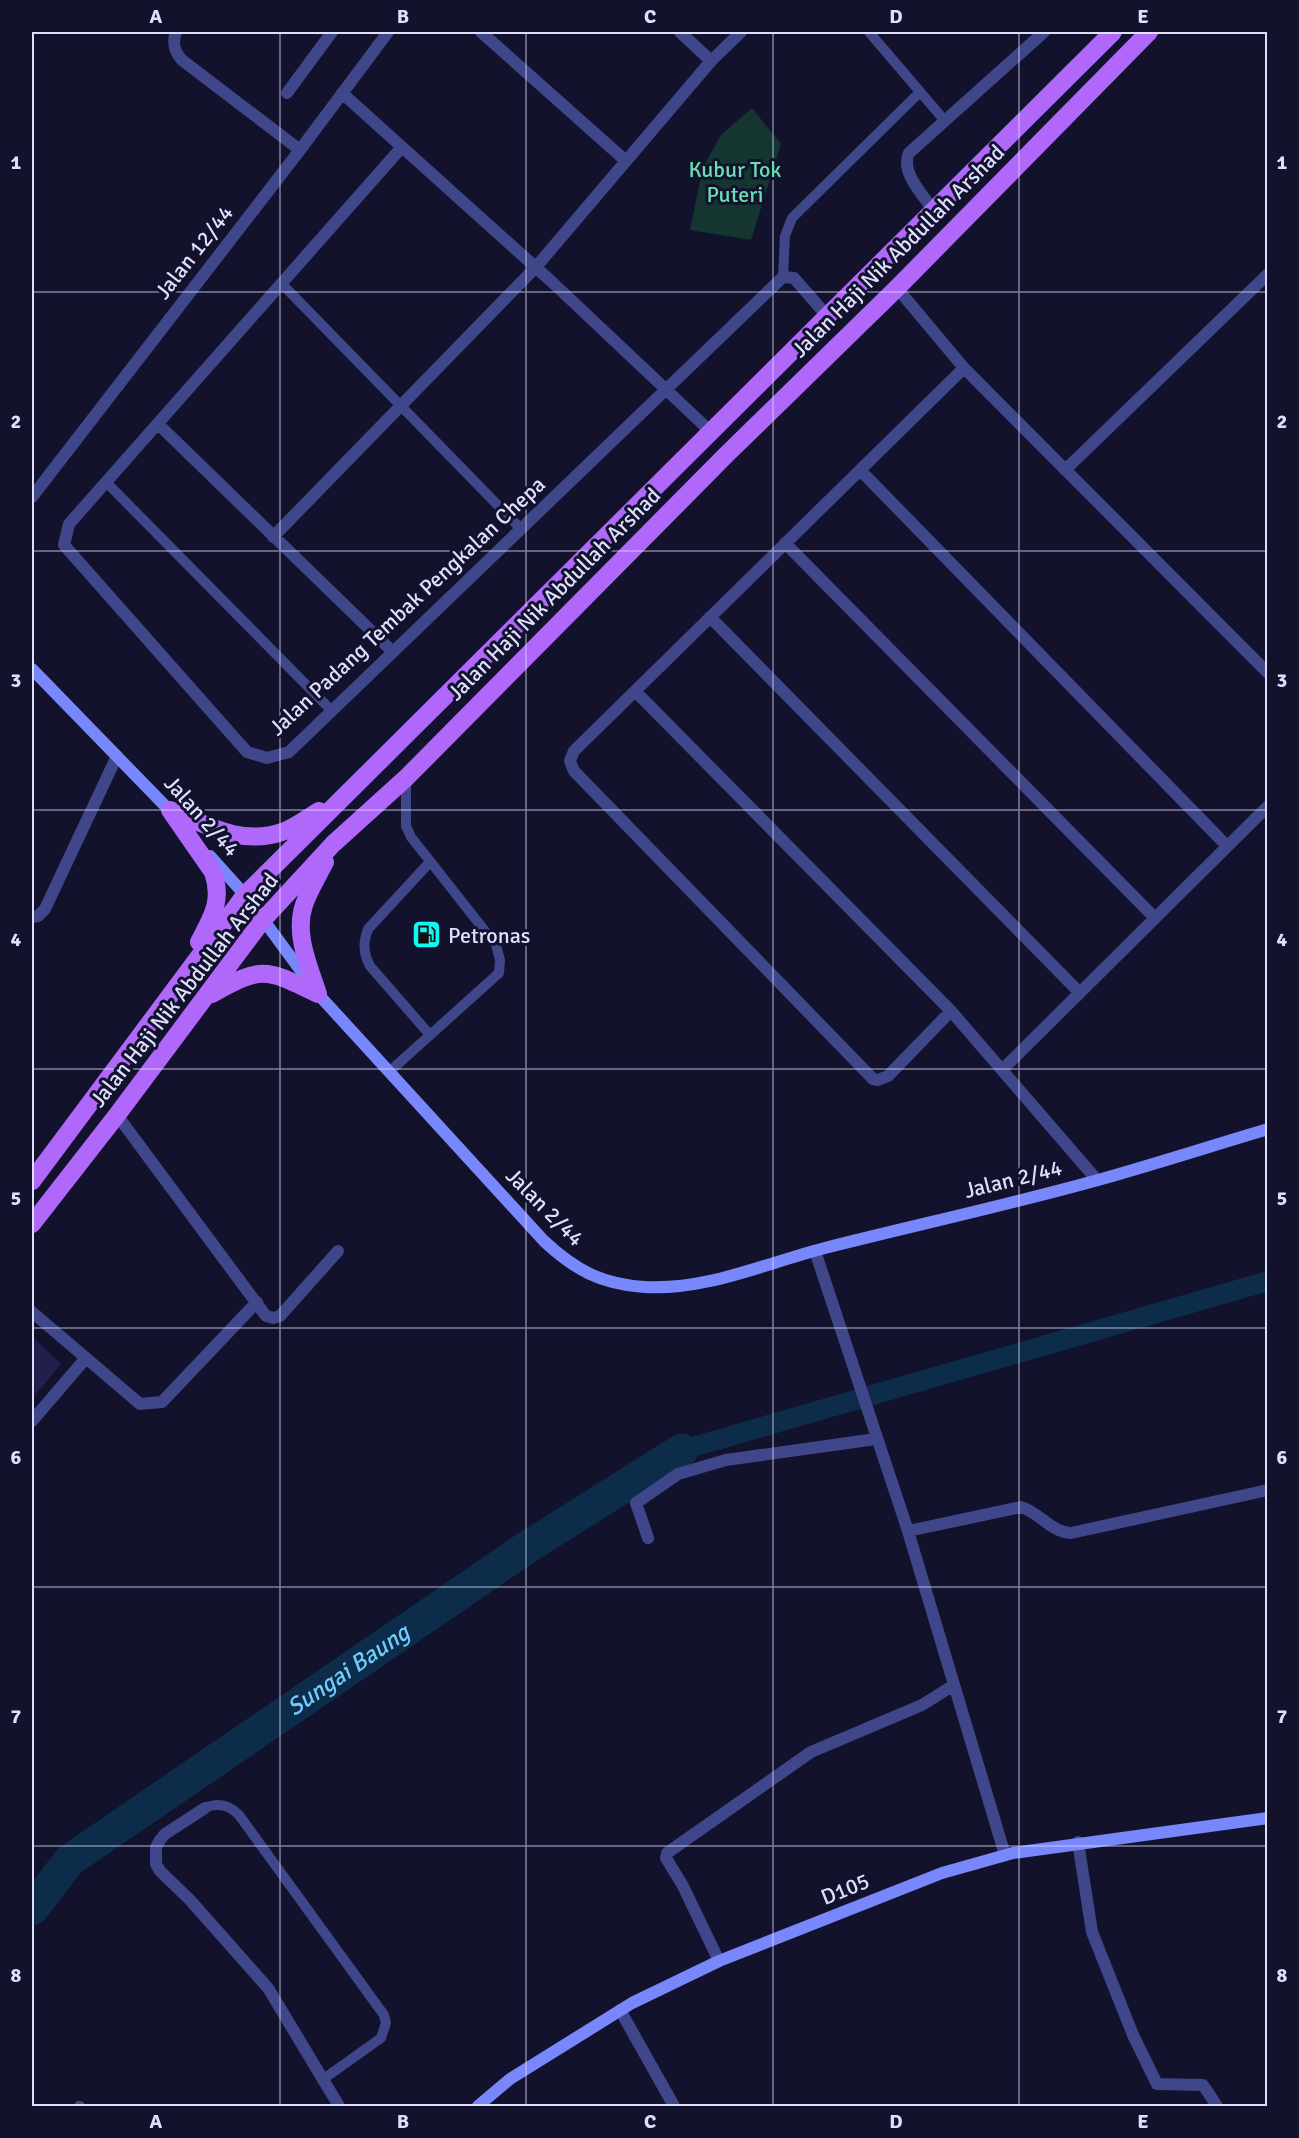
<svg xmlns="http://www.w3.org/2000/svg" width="1299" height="2138" viewBox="0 0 1299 2138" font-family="Signika,sans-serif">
  <rect width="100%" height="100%" fill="#13122c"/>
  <path fill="#153630" d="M752,108L781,144L751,240L690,230L703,167L721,135Z"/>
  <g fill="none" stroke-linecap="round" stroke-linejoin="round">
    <path stroke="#0d2c4a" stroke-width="20" d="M682,1450L1268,1281"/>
    <path stroke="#0d2c4a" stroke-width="33" id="s1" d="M32,1909L70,1860L529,1546L682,1450"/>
  </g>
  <path fill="#221f4d" d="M32,1336L61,1364L32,1399Z"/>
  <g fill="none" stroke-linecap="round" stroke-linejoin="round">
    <path stroke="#3f4689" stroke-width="10" d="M869,32L945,121
      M783,277L785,236L792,218L920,92
      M282,284L521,529
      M106,482L332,711
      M430,862L368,929C363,943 363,952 370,966L430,1035
      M389,1072L499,973L500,960L496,945L411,837L406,826V778
      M205,1808C218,1802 229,1805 239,1815L384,2015L386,2023L381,2038L322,2080
      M79,2106H80"/>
    <path stroke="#3f4689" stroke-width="12" d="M176,32C172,43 174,51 182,60L300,150
      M481,32L626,161
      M680,32L711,61
      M287,93L332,32
      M342,93L552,282L710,431
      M402,147L69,524L64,545L247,752L267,758L289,752L783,277L794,278L828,317
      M934,211C923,195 900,172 909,153L1044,32
      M897,288L964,368L1268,673
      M158,424L393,652
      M860,470L1227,846
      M1065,470L1268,274
      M32,497L300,150L388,32
      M273,537L536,267L711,61L741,32
      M785,543L1155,918
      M710,617L1080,993
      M635,691L951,1011L1097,1180
      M32,917L38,916L45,909L117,756
      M951,1011L888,1076L878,1080L873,1079L574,771L570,761L574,751L964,368
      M1002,1070L1268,806
      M117,1115L266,1316L273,1318L280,1316L338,1251
      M815,1251L908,1531L1005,1855
      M32,1312L140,1404L162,1402L257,1302
      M32,1421L86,1358
      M908,1531L1021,1507C1039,1512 1052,1533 1071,1533L1268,1490
      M648,1538L636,1503L678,1474L726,1460L876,1439
      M205,1808L165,1834L160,1840L156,1847V1864L160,1871L190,1900L268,1988L339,2106
      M1078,1842L1092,1932L1133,2035L1157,2084L1203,2085L1217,2106
      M719,1961L683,1886L666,1858L667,1853L811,1752L922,1705L954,1685
      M620,2010L674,2106"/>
    <path stroke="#7887fb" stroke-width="12" d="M32,669L175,816
      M210,856L245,895L318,994L544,1241C575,1270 601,1284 644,1287C706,1291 766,1263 825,1248C916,1225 1008,1205 1098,1180C1155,1164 1211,1146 1268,1129
      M478,2106L510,2079L632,2003L719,1961L942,1873L1013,1853L1268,1818"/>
    <path stroke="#b068fb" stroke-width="18" d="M170,810L213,872C223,901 212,917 199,942
      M170,810C206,825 242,846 282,832C295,828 307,818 319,811
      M212,994C263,965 266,969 318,994
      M318,994C309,966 294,934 304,905C309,890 318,876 325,862
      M32,1181L245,895L1113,32
      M32,1224L117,1115L262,921L333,844L406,778L727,454L897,288L1149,32"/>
  </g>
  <path fill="none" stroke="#dedffe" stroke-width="1.5" stroke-opacity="0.55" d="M280,32V2106M526,32V2106M773,32V2106M1019,32V2106M32,292H1268M32,551H1268M32,810H1268M32,1069H1268M32,1328H1268M32,1587H1268M32,1846H1268"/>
  <defs>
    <symbol id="fuel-square" viewBox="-11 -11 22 22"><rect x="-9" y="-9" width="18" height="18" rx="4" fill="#10f9f0" stroke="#13122c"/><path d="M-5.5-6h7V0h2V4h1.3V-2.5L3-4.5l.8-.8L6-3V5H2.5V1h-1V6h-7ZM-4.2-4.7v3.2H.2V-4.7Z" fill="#111"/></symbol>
  </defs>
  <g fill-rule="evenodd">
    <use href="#fuel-square" x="410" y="918" width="33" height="33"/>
  </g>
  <g text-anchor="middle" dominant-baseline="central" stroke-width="6" stroke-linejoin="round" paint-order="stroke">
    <g font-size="22" fill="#6adeb1" stroke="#13122c">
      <text x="735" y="169">Kubur Tok<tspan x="735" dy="25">Puteri</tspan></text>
    </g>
    <g font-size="22" fill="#dedffe" stroke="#13122c">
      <text transform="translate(898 251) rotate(-45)">Jalan Haji Nik Abdullah Arshad</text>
      <text transform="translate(194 252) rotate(-52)">Jalan 12/44</text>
      <text transform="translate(554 594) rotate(-45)">Jalan Haji Nik Abdullah Arshad</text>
      <text transform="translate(407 606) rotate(-43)">Jalan Padang Tembak Pengkalan Chepa</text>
      <text transform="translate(202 816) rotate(48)">Jalan 2/44</text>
      <text transform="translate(184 990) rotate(-52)">Jalan Haji Nik Abdullah Arshad</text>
      <text transform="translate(1013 1179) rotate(-14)">Jalan 2/44</text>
      <text transform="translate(545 1207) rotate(45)">Jalan 2/44</text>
      <text transform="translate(845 1889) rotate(-22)">D105</text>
    </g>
    <g font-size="22" fill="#dedffe" stroke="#13122c" text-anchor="start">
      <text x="448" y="935">Petronas</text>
    </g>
    <g font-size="24" font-style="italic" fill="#6fcdfb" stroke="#13122c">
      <text stroke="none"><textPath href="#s1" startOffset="399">Sungai Baung</textPath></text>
    </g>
  </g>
  <rect width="1299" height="2138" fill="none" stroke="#13122c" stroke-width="66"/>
  <rect x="33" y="33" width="1233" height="2072" fill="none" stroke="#dedffe" stroke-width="2"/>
  <g font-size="20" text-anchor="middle" font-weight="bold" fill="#dedffe">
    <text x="156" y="23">A</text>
    <text x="403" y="23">B</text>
    <text x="650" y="23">C</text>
    <text x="896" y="23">D</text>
    <text x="1143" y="23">E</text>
    <text x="16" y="169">1</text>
    <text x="1282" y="169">1</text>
    <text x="16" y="428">2</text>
    <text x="1282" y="428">2</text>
    <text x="16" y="687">3</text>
    <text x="1282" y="687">3</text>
    <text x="16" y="946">4</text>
    <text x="1282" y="946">4</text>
    <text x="16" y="1205">5</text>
    <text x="1282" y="1205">5</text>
    <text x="16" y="1464">6</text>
    <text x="1282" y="1464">6</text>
    <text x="16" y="1723">7</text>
    <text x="1282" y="1723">7</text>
    <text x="16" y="1982">8</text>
    <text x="1282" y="1982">8</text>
    <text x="156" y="2128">A</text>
    <text x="403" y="2128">B</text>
    <text x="650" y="2128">C</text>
    <text x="896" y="2128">D</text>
    <text x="1143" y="2128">E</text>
  </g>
</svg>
